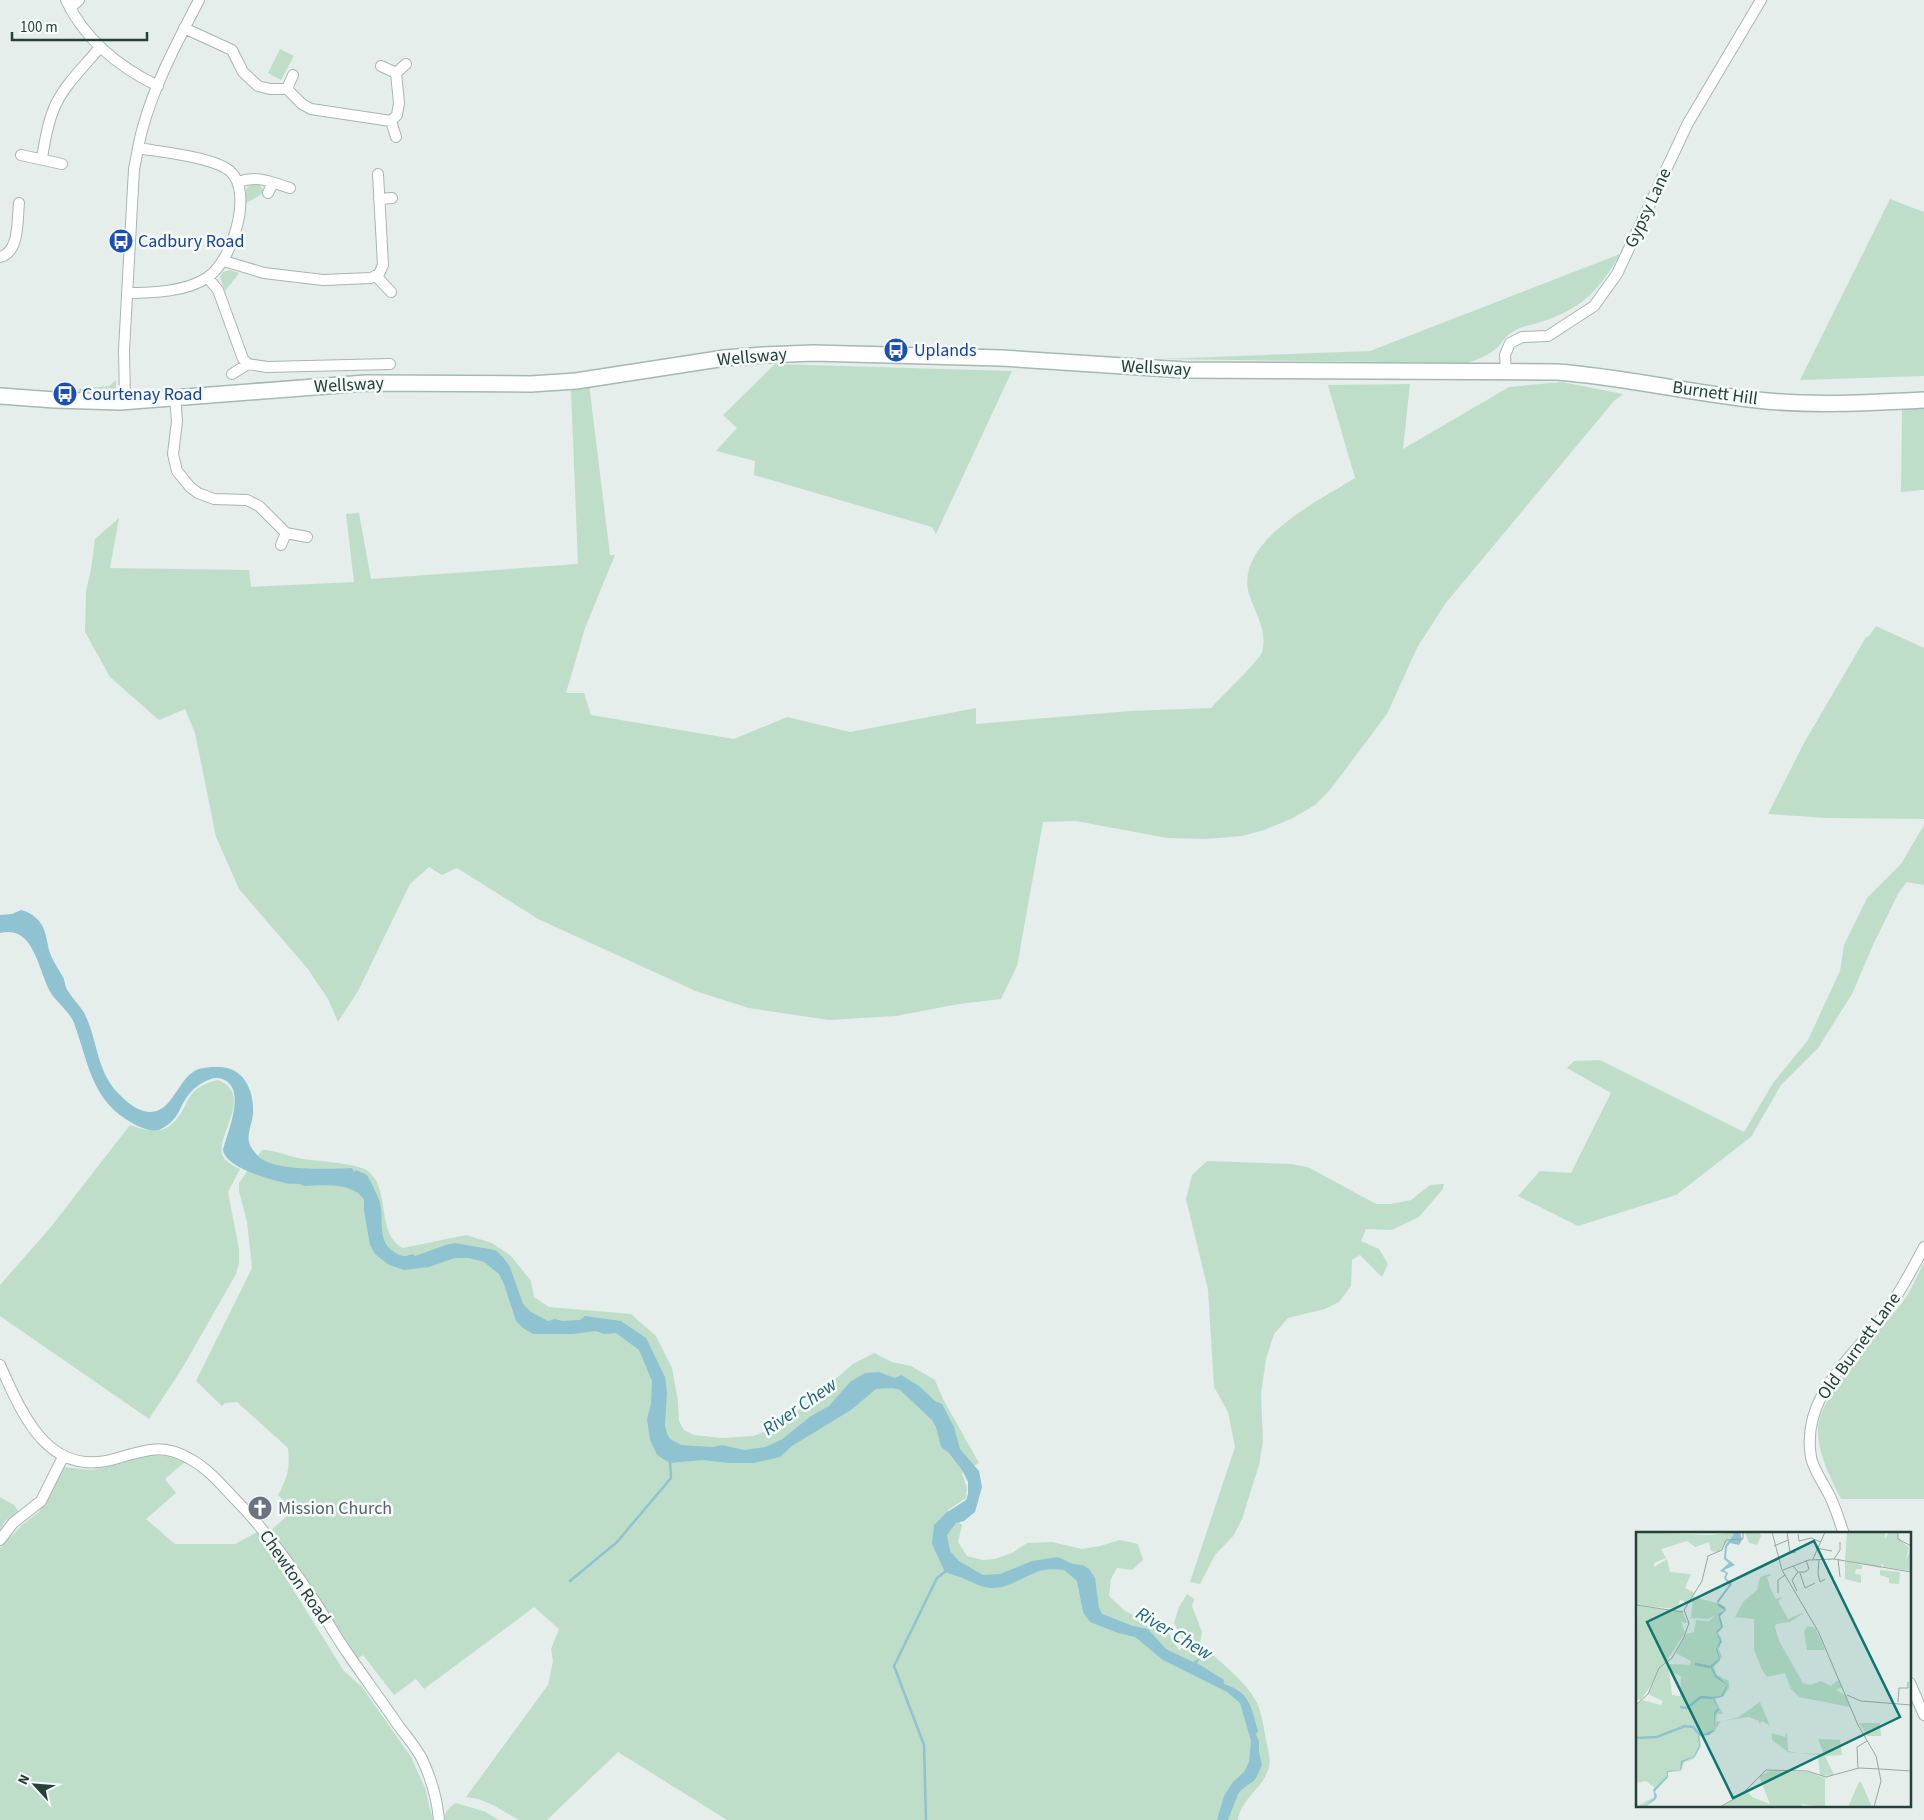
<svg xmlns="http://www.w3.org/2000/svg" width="1924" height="1820" viewBox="0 0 1924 1820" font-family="'Source Sans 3',sans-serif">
  <rect width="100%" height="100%" fill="#e5eeeb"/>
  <path fill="#bfdec9" d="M280,49L294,56L281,80L268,73Z
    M252,183L259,184L263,190L262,194L246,203V189Z
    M1890,199L1924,212V376L1800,380Z
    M1620,254C1599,290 1584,307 1544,321C1533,325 1520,326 1511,333C1506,336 1502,342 1498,347C1489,355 1479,359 1467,363L1161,359L1370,351Z
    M230,270L239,273L225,291L220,277L223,272Z
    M775,364L1012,371L936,534L932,527L754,475L755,461L716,451L737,428L723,415Z
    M116,380V390L111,394H79V389L109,386Z
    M1562,382L1623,394L1614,401L1445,604L1417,648L1387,714L1330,790L1315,805L1291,819L1264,830L1242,836L1206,839L1167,838L1076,821L1043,822L1017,966L1001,999L959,1004L896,1016L829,1020L749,1008L698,992L538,919L457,868L442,875L429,867L410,884L358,991L338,1022L328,999L308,969L239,889L216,837L195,733L185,709L159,720L110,677L85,632L86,592L91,569L95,539L119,518L110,568L249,570L251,587L354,582L346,514L359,513L371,579L578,564L571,391L589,384L610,555H615L585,628L566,693H584L591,715L734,739L787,717L850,732L976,708V724L1130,711L1211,708C1219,699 1260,660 1262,652C1268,631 1255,613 1249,594C1234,541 1319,501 1355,478L1328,385L1410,384L1403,449L1509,387Z
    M1924,406V490L1901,492L1902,407Z
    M1876,626L1924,648V819L1828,818L1768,814L1804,743L1866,637L1869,636Z
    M1924,825V885L1907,882L1898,894L1873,945L1852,994L1818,1048L1781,1085L1751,1137L1676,1195L1578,1226L1518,1196L1540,1171L1571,1173L1611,1093L1567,1068L1574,1061L1600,1060L1744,1132L1773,1083L1808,1040L1840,971L1844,945L1867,898L1901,864Z
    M218,1080C254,1094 217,1134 222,1154C224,1161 234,1166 240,1169L228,1192L239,1249V1263L236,1274L183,1367L149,1419L0,1316V1285L50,1228L130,1125C152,1133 167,1135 181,1113C185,1107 187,1100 191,1095C197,1087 208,1082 218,1080Z
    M262,1150C276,1150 290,1157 303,1159C318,1161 356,1163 368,1171C370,1172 373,1177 375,1179C388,1200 379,1236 403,1248L466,1235L492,1243L511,1256L531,1281L534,1297L549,1307L631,1314L656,1336L672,1368L678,1401L679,1421L684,1430L694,1435L722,1438L753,1436L770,1430L785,1422L853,1364L874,1353L892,1362L911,1366L935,1380L943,1399L979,1463L962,1473L967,1488L966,1498L948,1510L962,1525L958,1542L967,1556L983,1560L995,1559L1012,1553L1027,1543L1052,1542L1082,1549L1100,1546L1120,1540L1138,1544L1143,1560L1132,1570L1117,1568L1111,1579L1109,1596L1125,1611L1167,1631L1179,1650L1186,1646L1174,1623L1179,1607L1187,1594L1194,1599L1192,1606L1202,1632L1200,1644C1217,1659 1247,1682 1257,1703C1262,1715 1264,1728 1266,1740C1268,1749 1271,1759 1269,1767C1264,1788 1241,1798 1238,1820H727L618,1752L547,1820H519L493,1805L478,1799L466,1797L548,1685L553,1661L551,1649L559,1629L534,1607L424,1689L416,1679L394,1695L363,1655L357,1659L270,1531L287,1516L284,1512L289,1507L278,1495C288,1477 290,1468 288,1448L237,1402L225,1403L222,1406L196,1381L252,1268L247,1222L239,1191V1183Z
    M1207,1161L1292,1164L1310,1168L1376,1204H1390L1411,1200L1430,1185L1444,1184L1443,1189L1419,1217L1392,1230L1366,1229L1361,1241L1379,1249L1388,1264L1382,1277L1360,1255L1352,1260L1351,1286L1339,1302L1325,1309L1288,1318L1274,1334L1266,1359L1261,1394L1263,1441L1259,1465L1242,1519L1234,1535L1215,1555L1200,1584L1190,1582L1235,1447L1228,1412L1214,1387L1208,1290L1186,1199L1192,1175Z
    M1924,1262V1499H1841C1830,1476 1818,1455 1818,1430C1819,1394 1880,1332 1902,1303C1911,1291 1917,1276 1924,1262Z
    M149,1455L167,1456L185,1462L165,1479L176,1493L146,1519L175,1544H235L257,1532L344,1671L362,1687L411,1757L425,1788L433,1820H0V1548L22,1525L39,1512L63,1467L92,1470L112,1466Z
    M0,1497L14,1505L19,1512L5,1521L0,1530Z
    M456,1803L486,1812L499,1820H444C445,1811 449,1807 456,1803Z"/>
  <path fill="#90c3d1" d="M21,910C28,911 38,918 42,925C46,933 47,941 49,950C52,960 58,968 63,977C65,981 65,987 68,991C74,1001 83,1008 87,1019C97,1042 98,1072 117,1092C133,1109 154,1124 172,1098C179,1089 184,1078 193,1072C200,1067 211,1067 219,1067C244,1067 254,1091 253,1112C253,1122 247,1132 249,1142C250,1147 254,1151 257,1155C270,1172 332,1169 352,1168L354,1172L356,1170L367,1175C369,1178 380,1200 380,1203C384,1221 377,1241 394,1252C401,1257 405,1257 413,1254L415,1256L446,1245L455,1243L495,1250L503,1257L510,1267L523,1304L531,1312L548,1321L555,1319L562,1321L580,1320L585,1316L621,1321L646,1338L665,1377L667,1392L665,1425L667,1434L670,1439L681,1445L712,1447L722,1445L744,1450L765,1447L781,1440L811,1416L829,1406L850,1382L865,1373L879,1372L895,1378L901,1375L919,1386L935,1401L942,1404L954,1427L960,1449L979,1471L982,1487L975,1512L964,1521L956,1523L947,1535L950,1551L959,1561L983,1575L1000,1574L1032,1561L1058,1557L1073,1564L1083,1565L1089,1569L1095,1578L1099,1608L1102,1614L1133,1626L1148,1629L1166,1649L1193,1662L1200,1658L1197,1663L1224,1680V1684C1251,1693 1251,1707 1258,1731L1256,1734L1259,1741V1752L1262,1765L1255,1780L1241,1790L1238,1794L1228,1820H1217L1224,1796L1233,1782L1244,1772L1249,1762L1251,1741L1240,1703L1227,1692L1163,1660L1135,1637L1118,1633L1090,1622L1083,1612L1077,1581L1064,1570C1035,1566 1029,1578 1005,1586C986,1592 976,1583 960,1577C955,1575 950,1574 945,1572L932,1544L934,1525L946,1513L966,1500L968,1494V1482L962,1470L949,1453L941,1447L936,1427L932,1420L900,1390L893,1388L876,1389L851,1410L792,1446L780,1457L754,1463H729L702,1460L670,1463L657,1455L650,1440L647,1419L651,1404L652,1381L639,1350L616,1333L605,1334L595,1331L573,1334H533L523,1328L516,1321L504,1284L499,1274L484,1262L469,1258H455L429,1267L404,1270L389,1265L375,1254L370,1245L364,1211V1200C354,1182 322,1185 304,1186C298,1182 291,1185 285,1183C269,1179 226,1168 223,1150C227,1133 250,1083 218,1078C209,1077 196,1086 191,1092C177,1107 182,1119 159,1130C151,1132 142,1128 134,1124C91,1101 89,1064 74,1023C69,1011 58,1004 51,993C38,972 35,924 0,933V915L12,914Z"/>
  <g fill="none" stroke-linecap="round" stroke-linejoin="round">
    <path stroke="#90c3d1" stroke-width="2.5" d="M570,1581L617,1542L671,1478L670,1461
      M926,1820L924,1745L894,1666L937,1578L946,1571"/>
    <defs>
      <path id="minor" d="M66,0C85,40 119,67 158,86
        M70,8L79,0
        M184,28L232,50L243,72L258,86L270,89H287L302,104L311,109L391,121L397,115L399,103L396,73L381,66
        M396,73L406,64
        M287,89L293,75
        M391,121L396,137
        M21,155L62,164
        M42,158C45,140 48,122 55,106C65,84 85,66 100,47
        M238,182C259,175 270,182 290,188
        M268,193L273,183
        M379,199L392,198
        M0,257C20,252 17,220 19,203
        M224,261L264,273L323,280L371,278L379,274L383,265L378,174
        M376,276L391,292
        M208,278L218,290L243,359L248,364L267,367L390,364
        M127,293C151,293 187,292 208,277C232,261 254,192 230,171C213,157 161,152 138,148
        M1506,372L1505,355L1510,343L1522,337L1548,336L1594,306L1617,274L1688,123L1761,0
        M232,374L248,364
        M175,397L177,421L173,454L177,471L190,487L198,493L214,499L247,500L259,506L286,533L307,537
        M125,401L124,350L134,169C137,155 139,140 143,127C155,83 178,41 199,0
        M281,545L286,533
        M0,1365C23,1416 49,1480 118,1458C145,1450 163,1443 190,1459C207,1468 219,1482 232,1496C264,1528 291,1565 316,1603C326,1619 335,1635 346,1651C363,1676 381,1700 398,1725C406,1736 416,1747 422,1759C431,1778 437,1798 439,1820
        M1844,1534C1840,1523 1837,1512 1832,1501C1827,1488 1813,1470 1811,1457C1801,1398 1849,1361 1881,1319C1898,1296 1911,1272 1924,1247
        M0,1540L13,1523L41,1501L63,1457
        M1910,1683L1924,1715"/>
      <path id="secondary" d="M0,396L55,400L120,402L366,383L531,384L576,381L725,358L763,355L813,353L1002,358L1185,370L1557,372C1624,377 1690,393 1757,400C1812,406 1869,403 1924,400"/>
    </defs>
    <use href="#minor" stroke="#a8b6b2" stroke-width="12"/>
    <use href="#secondary" stroke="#a4b9b3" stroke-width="18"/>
    <use href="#minor" stroke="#fff" stroke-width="10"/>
    <use href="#secondary" stroke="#fff" stroke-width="15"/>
  </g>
  <defs>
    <symbol id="bus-disc" viewBox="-11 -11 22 22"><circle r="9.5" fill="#1a4fb4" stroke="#f6faf8"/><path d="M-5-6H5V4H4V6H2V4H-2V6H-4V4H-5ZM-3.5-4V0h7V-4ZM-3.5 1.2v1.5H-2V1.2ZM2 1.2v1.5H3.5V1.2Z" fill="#fff"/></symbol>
    <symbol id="church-disc" viewBox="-11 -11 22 22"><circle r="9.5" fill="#6b7280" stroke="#f6faf8"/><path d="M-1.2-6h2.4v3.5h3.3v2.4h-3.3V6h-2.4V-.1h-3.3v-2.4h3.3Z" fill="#fff"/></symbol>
  </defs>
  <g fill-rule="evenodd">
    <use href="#bus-disc" x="107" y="227" width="28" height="28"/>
    <use href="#bus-disc" x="882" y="336" width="28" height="28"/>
    <use href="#bus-disc" x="51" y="380" width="28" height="28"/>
    <use href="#church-disc" x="246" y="1494" width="28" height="28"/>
  </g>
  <g text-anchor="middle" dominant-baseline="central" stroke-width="5" stroke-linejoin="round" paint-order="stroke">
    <g font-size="18" fill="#25403a" stroke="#f6faf8">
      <text transform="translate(1648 208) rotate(-65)">Gypsy Lane</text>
      <text transform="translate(752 357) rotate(-5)">Wellsway</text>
      <text transform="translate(1156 368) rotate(3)">Wellsway</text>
      <text transform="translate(349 385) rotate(-3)">Wellsway</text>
      <text transform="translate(1715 393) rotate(8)">Burnett Hill</text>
      <text transform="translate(1859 1346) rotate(-54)">Old Burnett Lane</text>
      <text transform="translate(295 1577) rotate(55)">Chewton Road</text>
    </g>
    <g font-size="18" fill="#164399" stroke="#f6faf8" text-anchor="start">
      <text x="138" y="241">Cadbury Road</text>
      <text x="914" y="350">Uplands</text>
      <text x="82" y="394">Courtenay Road</text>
    </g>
    <g font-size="18" fill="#5b616d" stroke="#f6faf8" text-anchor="start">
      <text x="278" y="1508">Mission Church</text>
    </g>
    <g font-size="19" font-style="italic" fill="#20667b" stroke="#f6faf8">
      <text transform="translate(800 1407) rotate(-35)">River Chew</text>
      <text transform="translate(1174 1634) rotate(31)">River Chew</text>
    </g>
  </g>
  <g transform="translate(1636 1532)">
    <rect width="275" height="275" fill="#e5eeeb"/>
    <path d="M0,0L74,3L99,0L83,20L75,19L73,10L59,15L51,9L25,17L30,26L18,31V35L31,27L34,40L55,42L49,56L59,61L52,71L44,68L41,77L0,73ZM109,0H123L125,4L121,13L113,11ZM211,0H249V7L253,0H262V5L273,16L269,30L275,16V39L248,35L246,31L245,36L209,28ZM209,29L226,33V37H220L219,42L225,43V51L209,47ZM244,38L264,40L263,52L253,51V46L244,43ZM133,42L136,43L131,45L135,58L140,67L147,65L142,69L152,87L169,80L154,90L140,92L139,95L143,109L167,151L174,153L185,149L195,154L202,148L206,155L200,158L210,164L214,175L163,165L155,157L149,141L131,145L125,136L118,117V87L99,85L107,70L121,58L124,45ZM57,65L81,71L89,77L81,83L84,84L87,95L82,101L86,107L83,117L86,125L78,135L81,143L93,149V156L88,164L79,167L87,182H81L80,190L85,189L78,200L64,205L65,214L58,227L48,230L45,239L32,240V245L20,258L19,268L10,275H0L18,265V255L10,249L0,251V174L6,168L25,173L27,169L12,162L24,136L32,131L36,163L44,164L45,144L34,140V132L54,133L55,129L40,121L50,102L58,100L60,88L73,89L80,83L72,87L55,86ZM2,74L46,80L52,91L45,90L49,101L5,168L0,167ZM172,94L179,96L189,118H171L168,99ZM124,170L134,194L126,189L123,192V189L113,185L86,189L101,186ZM223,191H244L245,204H231ZM151,200L152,219L163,221L188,222L182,207L204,208L206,223L189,224L198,243L184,244L182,223L152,220L136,208V201L149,205ZM134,239L172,240L189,246V275L165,272L166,275H85L111,258L116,265L134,272L123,244ZM223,250H225L236,275H212Z" fill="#bfdec9"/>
    <path d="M99,0H104L106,8L103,13L94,11L91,15L90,26L99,33L88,38L92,41L90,46L96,52L82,71L89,75L90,78L84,84L87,95L81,101L86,110L81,116L84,128L76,135L80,143L92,153L86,165L78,166L83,178L79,182L78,199L73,203L63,204L64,215L59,224L47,230L45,238L32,240V245L18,260L21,263L20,267L7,275L19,266L17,258L31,244V239L44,238L45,229L58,224L63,214L62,204L78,198V181L82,176L76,165L85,164L91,153L79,145L74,134L83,127L80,117L84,109L80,100L85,95L82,82L89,78L82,74L81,69L93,53L88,46L90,41L84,39L93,31L88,27L89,14Z" fill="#90c3d1"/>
    <path fill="none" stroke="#90c3d1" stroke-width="2.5" d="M59,132L74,135M44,175L51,176L65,165L76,166M0,206L21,205L49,194L57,195L64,203"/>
    <path fill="none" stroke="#98a8a4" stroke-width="1" d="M136,0L146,38L182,99L222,193L240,224L245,249L238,275M151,0L154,21L160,20M262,0V7L275,14M162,2L163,9L175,6L185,10M138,14L152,8M180,16L196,19M177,27L189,0M183,27L182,42L184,50L189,47M198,27L204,18V10M202,27L204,45M157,34L162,40H169L173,37L170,28M147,38L173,28L198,27L275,40M164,41L169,56L179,51M161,59L156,48L162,40M142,61V48L149,43M0,73L47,80M211,163L225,169L275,173M262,170L263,156H272V150M0,173L12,162L23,136L36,126L48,105L53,91L48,78L66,49L72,24L86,18L90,8L107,7V0M222,237L221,215L231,209M244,237L275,239M84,275L105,263L130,238L171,239L190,245L223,236L244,237"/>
    <path fill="#0f766e" fill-opacity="0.15" stroke="#0f766e" stroke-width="2.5" d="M178,9L264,185L97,266L11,90Z"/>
    <rect width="275" height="275" fill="none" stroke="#25403a" stroke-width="2.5"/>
  </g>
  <g transform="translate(35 1785) rotate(296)" stroke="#f6faf8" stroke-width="4" paint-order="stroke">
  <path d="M0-4L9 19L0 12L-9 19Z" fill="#25403a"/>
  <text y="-8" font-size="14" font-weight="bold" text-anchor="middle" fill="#25403a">N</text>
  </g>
  <path d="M12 32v8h135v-8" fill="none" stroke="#25403a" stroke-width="2.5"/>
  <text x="20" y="32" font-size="15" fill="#25403a" stroke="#f6faf8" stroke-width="4" paint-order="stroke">100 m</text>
</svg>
